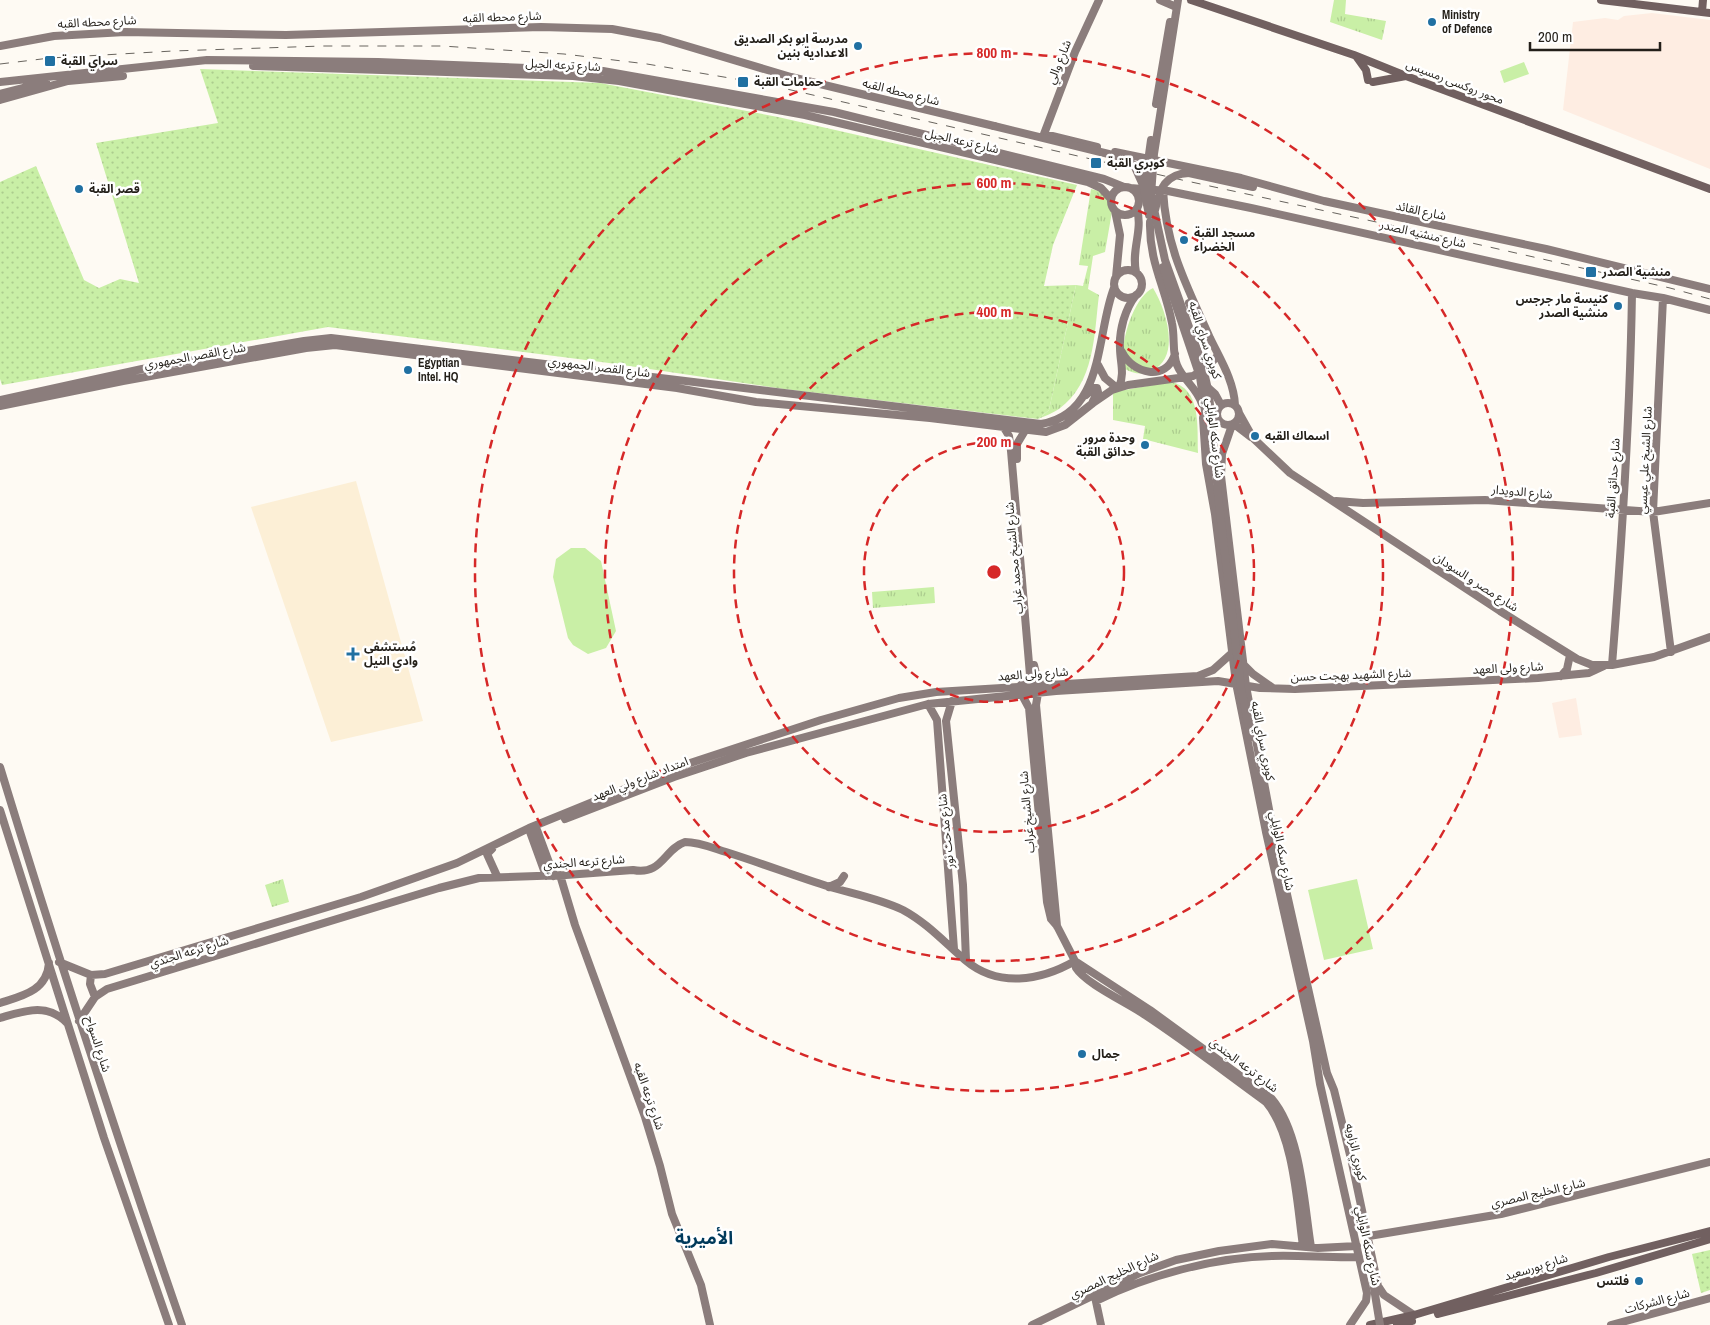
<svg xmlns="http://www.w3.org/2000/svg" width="1710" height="1325" viewBox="0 0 1710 1325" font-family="'Archivo Narrow','Noto Sans Arabic',sans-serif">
  <defs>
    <pattern id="grass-tufts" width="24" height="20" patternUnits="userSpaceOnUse" patternTransform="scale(1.25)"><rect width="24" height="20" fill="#c9efa6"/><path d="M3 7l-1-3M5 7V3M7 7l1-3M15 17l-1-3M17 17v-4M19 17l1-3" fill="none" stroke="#accc8e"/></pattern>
    <pattern id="park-dots" width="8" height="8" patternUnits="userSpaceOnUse" patternTransform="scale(1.25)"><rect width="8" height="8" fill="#c9efa6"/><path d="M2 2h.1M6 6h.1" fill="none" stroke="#accc8e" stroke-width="1.8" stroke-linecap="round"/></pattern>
  </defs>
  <rect width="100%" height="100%" fill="#fefaf3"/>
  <path fill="#feede2" d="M1652,13L1710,20V169L1563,110L1573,22L1605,18L1618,20L1624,16Z
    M1576,698L1582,735L1559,738L1552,703Z"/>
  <path fill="#fcefd6" d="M356,481L423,721L331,742L251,507Z"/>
  <path fill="url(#grass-tufts)" d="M1334,0H1346L1345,14L1386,21L1382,40L1330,22Z
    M1091,189L1107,193L1113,206L1105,252L1093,256L1088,289L1099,295C1094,335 1095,383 1059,409C1053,413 1045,416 1038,419L1049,410L1076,285L1083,286L1088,266L1079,265Z
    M1153,288C1166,309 1182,358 1151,371C1142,375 1134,374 1125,369C1117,349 1133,297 1153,288Z
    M1170,382C1202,387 1197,428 1198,453L1143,439L1145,426L1113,420V392Z
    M934,587L935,603L873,608L872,592Z
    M283,879L289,902L272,907L265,885Z"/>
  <path fill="url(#park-dots)" d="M200,69L600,83L778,117L1077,185L1053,245L1044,286L1076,285L1049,410L1038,419L784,389L609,363L328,327L2,385L0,379V182L36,166L84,280L99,288L120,279L139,283L96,143L218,123Z
    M1710,1250V1290L1701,1293L1692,1254Z"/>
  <path fill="#c9efa6" d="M1524,62L1529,74L1504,83L1500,71Z
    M571,548H585L601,561L616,631L606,648L588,654L573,645L568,638L553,577L556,559Z
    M1357,879L1373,949L1324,960L1308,890Z"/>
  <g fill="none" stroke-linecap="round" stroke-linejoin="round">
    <path stroke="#8b7d7c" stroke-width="8" d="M1160,0L1174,6
      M0,46L54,36L125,32L286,35L541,27L612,29L660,38L791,77L994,126
      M253,66L573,76L619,81L805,115L1088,182L1101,188L1111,199
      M0,82L207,60L378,62L603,71L834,112L1104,179L1124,187
      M0,94L46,82
      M0,100L68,81L123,76
      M1097,147L1044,134L1075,52L1099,0
      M1115,152L1241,178L1324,201L1546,249L1710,289
      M1189,173L1253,187
      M1111 201a14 14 0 1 1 28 0a14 14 0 1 1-28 0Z
      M1130,188L1168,191L1251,208L1632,293L1663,298L1710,310
      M1163,190C1166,248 1187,286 1210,338C1220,359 1234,381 1235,405
      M1115,211L1120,235L1116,277
      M1150,222C1149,262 1165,286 1172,323C1175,337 1172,353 1177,365C1183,380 1197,388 1202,404
      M1114 284a14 14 0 1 1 28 0a14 14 0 1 1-28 0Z
      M1136,272C1131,250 1143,231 1137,209
      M1663,298L1653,512L1671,652
      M1189,303L1200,328L1208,339
      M1122,352C1133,374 1166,382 1175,354
      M1098,365L1105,378L1117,388
      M1205,385L1215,394L1221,405
      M1119,387C1125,373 1120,362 1120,348C1119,330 1125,309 1136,295
      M1086,395L1094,388H1097L1098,392L1093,401
      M0,400L142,369L304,341L331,338L1041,424C1105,414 1096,333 1114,288
      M1217 414a11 11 0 1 1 22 0a11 11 0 1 1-22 0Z
      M0,406L123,381L306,348L335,345L677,388L756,402L930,418L1046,432L1065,425L1093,403L1112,390L1128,385L1193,376L1207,368L1218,355
      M1239,413L1253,438L1290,473L1500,611L1577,659L1592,665H1612L1654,657L1710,637
      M1203,418L1206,464L1215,514L1236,683L1266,832L1313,1041L1320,1084L1367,1293L1366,1301L1350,1325
      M1234,424L1251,437
      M1232,425L1222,454L1221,476L1246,686L1274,836L1327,1073L1334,1090L1352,1163L1378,1286L1384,1295L1414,1315
      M1003,426L1009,436L1011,451L1030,675L1020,686
      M1210,446L1212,472
      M1017,459V444L1026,429
      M1336,501L1363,503L1485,500L1653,512L1710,503
      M1034,665L1037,678L1044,685
      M1244,665L1253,674L1273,688
      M1612,665C1622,541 1630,417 1632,293
      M1561,676L1567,669L1570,655
      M1038,693L1036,705L1057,926
      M1022,695L1029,708L1047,902L1051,919L1057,926L1075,961L1076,968C1086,984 1128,1003 1145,1015C1186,1042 1226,1073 1266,1102C1294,1135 1297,1204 1303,1246
      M952,701L946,721L963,885L966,960
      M928,704L937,720L954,949
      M0,767C57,954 118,1140 182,1325
      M0,810L104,1138L169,1325
      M565,819L674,777L746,753L928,704L1056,691L1218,681L1260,688L1295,689L1538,678L1589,673L1604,666
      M537,830L554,876
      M530,832L546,876
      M492,849L487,854L497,876
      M560,875L575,925L645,1117L660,1166L672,1214L701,1285L710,1325
      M829,887L840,882L844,876
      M1075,961L1150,1010L1272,1099C1301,1133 1304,1204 1311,1247
      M59,962L91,975L105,974L361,897L457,863L529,828L681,766L821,720L899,698L936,692L1198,676L1213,670L1232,653
      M91,975L90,984L95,997
      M0,1003C22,996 47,991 49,963
      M0,1018C24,1011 47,1002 67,1023
      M79,1021L95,997L107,989L439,888L479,878L566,875L633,870C662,876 664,849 685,842C699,842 713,848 726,852C761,863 795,876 830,887C854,894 880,899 903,910C927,923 944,942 965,960C998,988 1040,981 1075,961
      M1369,1236L1501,1214L1710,1162
      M1095,1297L1101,1325
      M1096,1301C1146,1276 1215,1257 1272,1256C1301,1255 1330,1258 1359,1257
      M1032,1325L1140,1273L1176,1260L1219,1251L1272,1244L1318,1248L1357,1246
      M1611,1325L1710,1298"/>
    <path stroke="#716060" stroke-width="8" d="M1191,0L1354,55L1406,76L1710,189
      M1601,0L1710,13
      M1702,12L1703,0
      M1356,56L1366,70L1368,80
      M1373,82L1406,76
      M1438,1314L1596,1273L1710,1239
      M1370,1325L1414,1315L1609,1257L1710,1231
      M1397,1325L1412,1321"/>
    <path stroke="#68645e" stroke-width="1" stroke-dasharray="9 9" stroke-linecap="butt" d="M0,64L50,58L173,51L323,46H442L564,54L647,64L765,84L1182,180L1441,236L1670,288L1710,299"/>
    <path stroke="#8b7d7c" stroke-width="8" d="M1178,0L1154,154L1151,195L1165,260L1202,363L1209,394L1219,505L1241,688L1251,737
      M1156,104L1170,22
      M994,126L1121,157L1134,165L1143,185
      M1155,210C1160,188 1165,174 1189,173
      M1149,215L1144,190L1151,140
      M1163,267L1200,377L1209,439
      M1373,1282L1380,1325"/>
  </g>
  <g fill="none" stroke="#d62828" stroke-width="2.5" stroke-dasharray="9 6">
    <circle cx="994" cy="572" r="130"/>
    <circle cx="994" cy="572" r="260"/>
    <circle cx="994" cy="572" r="389"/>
    <circle cx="994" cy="572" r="519"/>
  </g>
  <g fill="#2070a2" stroke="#fff" stroke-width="2">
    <circle cx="1432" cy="22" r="5"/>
    <circle cx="858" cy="46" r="5"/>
    <rect x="44" y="55" width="12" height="12" rx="2.5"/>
    <rect x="737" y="76" width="12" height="12" rx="2.5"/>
    <rect x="1090" y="157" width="12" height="12" rx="2.5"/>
    <circle cx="79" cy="189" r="5"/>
    <circle cx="1184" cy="240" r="5"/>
    <rect x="1585" y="266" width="12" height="12" rx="2.5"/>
    <circle cx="1618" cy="306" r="5"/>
    <circle cx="408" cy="370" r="5"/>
    <circle cx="1255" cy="436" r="5"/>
    <circle cx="1145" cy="445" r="5"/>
    <path d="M350.5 646.5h5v5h5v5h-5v5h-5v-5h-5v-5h5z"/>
    <circle cx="1082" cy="1054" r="5"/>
    <circle cx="1639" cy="1281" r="5"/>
  </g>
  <g text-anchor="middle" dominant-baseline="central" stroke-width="5" stroke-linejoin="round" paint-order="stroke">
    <g font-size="12" font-weight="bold" fill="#231f19" stroke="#fff" text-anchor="start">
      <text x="1442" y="15">Ministry<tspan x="1442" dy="14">of Defence</tspan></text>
      <text x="848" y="39" text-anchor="end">مدرسة ابو بكر الصديق<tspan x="848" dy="14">الاعدادية بنين</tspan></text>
      <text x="61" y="61">سراي القبة</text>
      <text x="754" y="82">حمامات القبة</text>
      <text x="1107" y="163">كوبري القبة</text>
      <text x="89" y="189">قصر القبة</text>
      <text x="1194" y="233">مسجد القبة<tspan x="1194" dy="14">الخضراء</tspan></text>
      <text x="1602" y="272">منشية الصدر</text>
      <text x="1608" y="299" text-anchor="end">كنيسة مار جرجس<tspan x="1608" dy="14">منشية الصدر</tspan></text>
      <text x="418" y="363">Egyptian<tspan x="418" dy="14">Intel. HQ</tspan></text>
      <text x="1265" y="436">اسماك القبه</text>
      <text x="1135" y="438" text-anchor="end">وحدة مرور<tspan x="1135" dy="14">حدائق القبة</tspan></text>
      <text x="364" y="647">مُستشفى<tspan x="364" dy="14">وادي النيل</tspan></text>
      <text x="1092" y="1054">جمال</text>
      <text x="1629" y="1281" text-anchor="end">فلتس</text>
    </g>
    <g font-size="12" fill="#231f19" stroke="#fff">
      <text transform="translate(502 17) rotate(-2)">شارع محطه القبه</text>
      <text transform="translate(97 22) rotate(-3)">شارع محطه القبه</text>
      <text transform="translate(1059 62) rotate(-68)">شارع والي</text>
      <text transform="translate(563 65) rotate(3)">شارع ترعه الجبل</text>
      <text transform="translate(1455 82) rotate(21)">محور روكسى رمسيس</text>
      <text transform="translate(901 92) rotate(14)">شارع محطه القبه</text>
      <text transform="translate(962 141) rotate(13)">شارع ترعه الجبل</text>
      <text transform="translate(1421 211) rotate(12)">شارع القائد</text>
      <text transform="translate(1423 234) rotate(13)">شارع منشيه الصدر</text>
      <text transform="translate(1205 340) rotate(72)">كوبري سراي القبه</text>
      <text transform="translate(195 356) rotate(-10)">شارع القصر الجمهوري</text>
      <text transform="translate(599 367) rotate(7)">شارع القصر الجمهوري</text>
      <text transform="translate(1215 438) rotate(83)">شارع سكه الوايلي</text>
      <text transform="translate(1645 460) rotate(-87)">شارع الشيخ علي عيسي</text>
      <text transform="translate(1613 478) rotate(-86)">شارع حدائق القبة</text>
      <text transform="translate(1522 492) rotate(5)">شارع الدويدار</text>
      <text transform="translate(1014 558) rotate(-95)">شارع الشيخ محمد غراب</text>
      <text transform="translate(1476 582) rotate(33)">شارع مصر و السودان</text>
      <text transform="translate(1508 668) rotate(-3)">شارع ولى العهد</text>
      <text transform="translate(1033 674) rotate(-4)">شارع ولى العهد</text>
      <text transform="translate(1351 675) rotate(-2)">شارع الشهيد بهجت حسن</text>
      <text transform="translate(1263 741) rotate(79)">كوبري سراي القبه</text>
      <text transform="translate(640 779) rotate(-21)">امتداد شارع ولي العهد</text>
      <text transform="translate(1027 812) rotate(-95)">شارع الشيخ غراب</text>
      <text transform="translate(946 831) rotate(-96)">شارع مدحت نور</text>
      <text transform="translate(1282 851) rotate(78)">شارع سكه الوايلي</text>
      <text transform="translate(584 862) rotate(-4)">شارع ترعه الجندي</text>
      <text transform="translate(189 952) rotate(-17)">شارع ترعه الجندي</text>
      <text transform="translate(98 1044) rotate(72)">شارع السواح</text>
      <text transform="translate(1244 1065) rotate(37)">شارع ترعه الجندي</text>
      <text transform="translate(649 1096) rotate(71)">شارع ترعه القبه</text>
      <text transform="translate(1356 1152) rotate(77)">كوبري الزاويه</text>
      <text transform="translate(1538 1193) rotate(-13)">شارع الخليج المصري</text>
      <text transform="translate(1368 1246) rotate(78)">شارع سكه الوايلي</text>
      <text transform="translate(1536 1267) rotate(-17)">شارع بورسعيد</text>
      <text transform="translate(1114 1275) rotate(-25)">شارع الخليج المصري</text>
      <text transform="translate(1657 1301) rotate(-15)">شارع الشركات</text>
    </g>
    <g font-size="18" font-weight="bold" fill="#003a5b" stroke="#fff">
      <text x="704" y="1237">الأميرية</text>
    </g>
  </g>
  <circle cx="994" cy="572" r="8" fill="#d62828" stroke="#fff" stroke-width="2.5"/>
  <g font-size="15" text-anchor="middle" font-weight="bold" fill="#d62828" stroke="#fff" stroke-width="5" stroke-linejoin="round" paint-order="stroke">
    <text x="994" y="58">800 m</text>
    <text x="994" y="188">600 m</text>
    <text x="994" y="317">400 m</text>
    <text x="994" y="447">200 m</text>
  </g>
  <path d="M1530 42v8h130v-8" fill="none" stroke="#231f19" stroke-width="2.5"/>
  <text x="1538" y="42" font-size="15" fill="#231f19" stroke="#ffffff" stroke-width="4" paint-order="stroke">200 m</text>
</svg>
